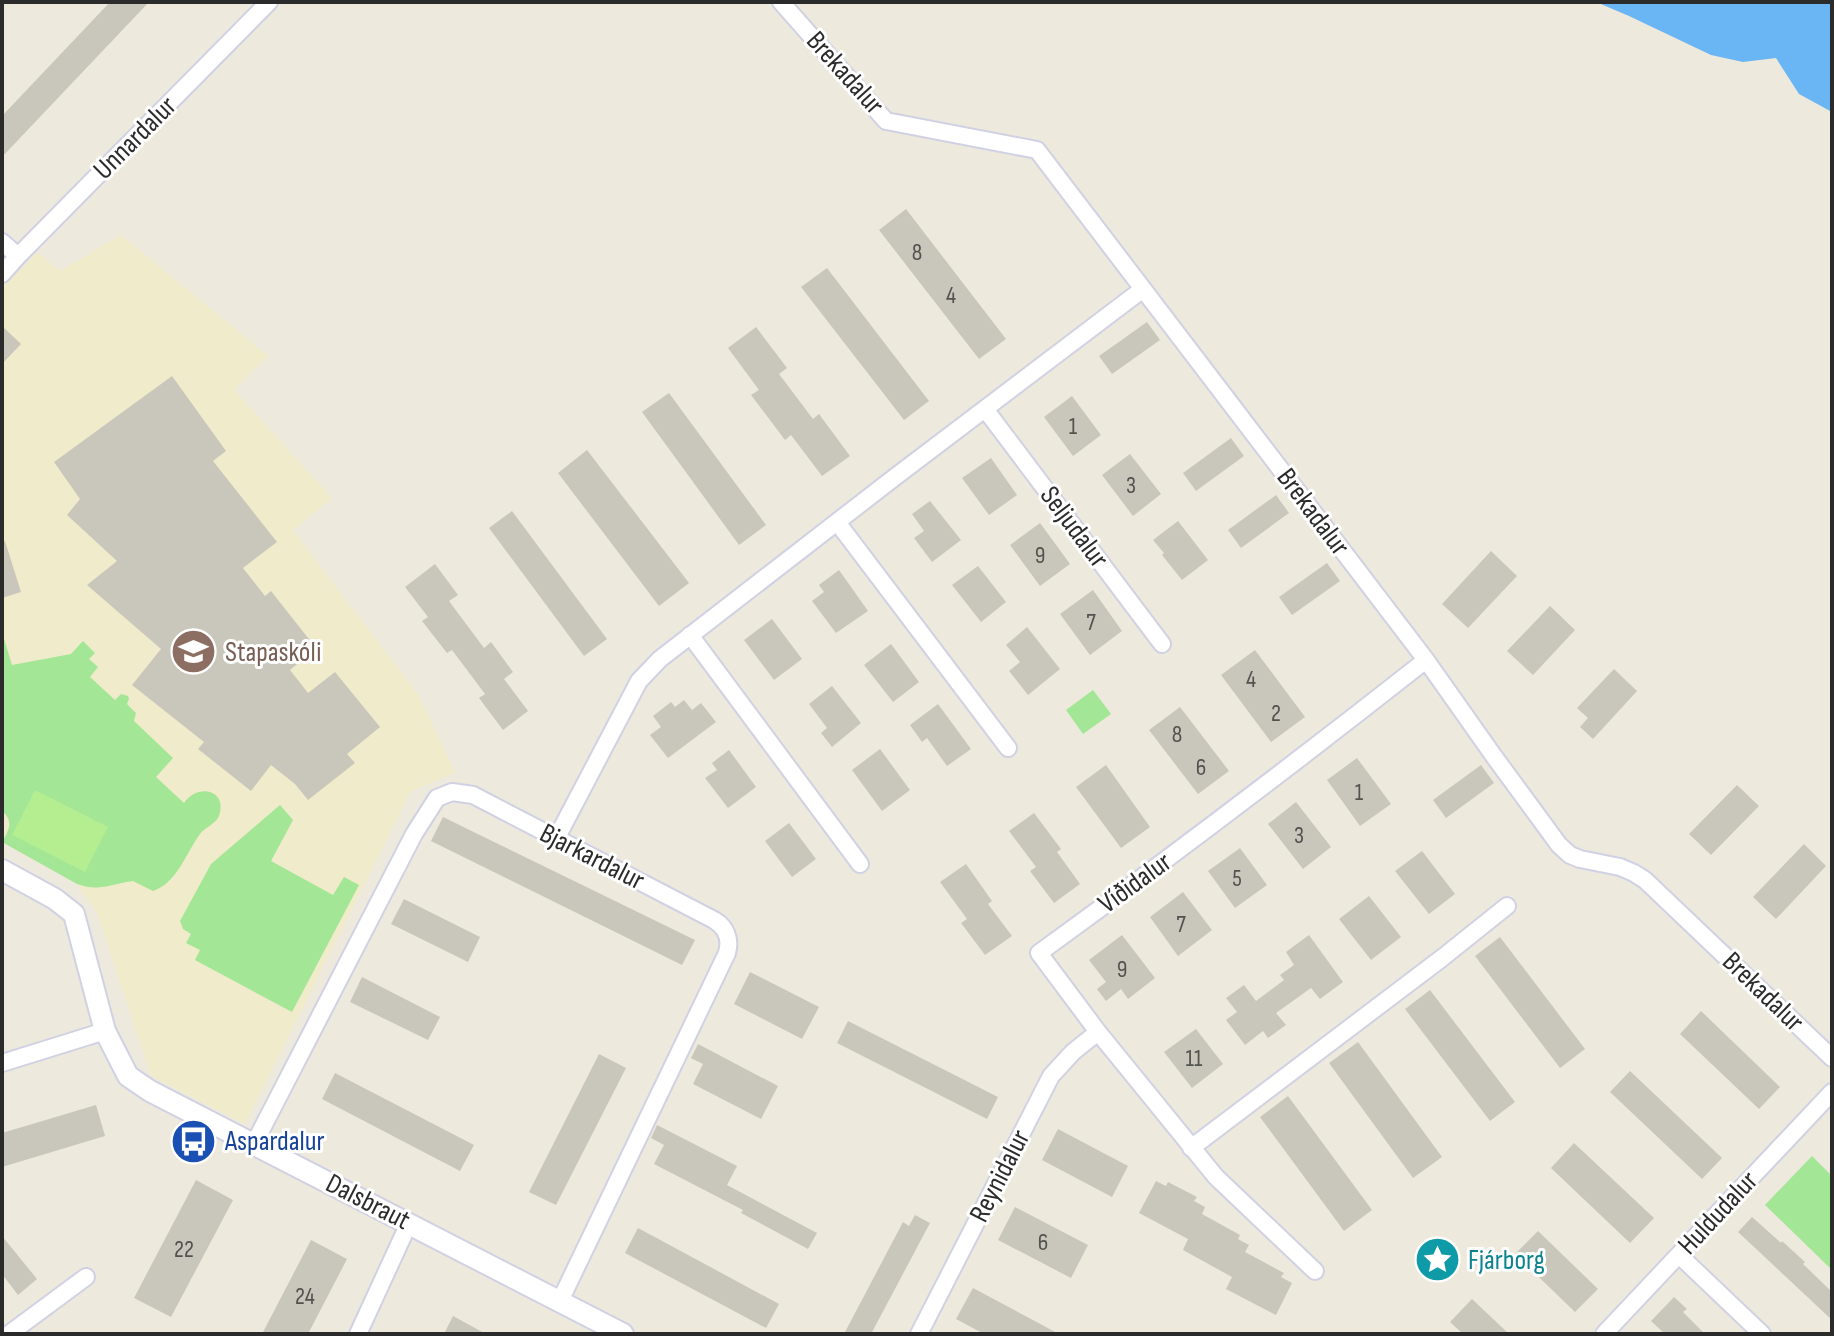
<svg xmlns="http://www.w3.org/2000/svg" width="1834" height="1336" viewBox="0 0 1834 1336" font-family="'Sofia Sans Condensed',sans-serif">
  <rect width="100%" height="100%" fill="#ede9dc"/>
  <path fill="#f0ebcb" d="M121,235L268,356L234,390L332,498L293,530L419,696L455,773L411,791L245,1124L151,1076L97,913L77,884L2,842V289L37,252L60,271Z"/>
  <path fill="#a2e696" d="M2,632L12,665L71,654L83,641L95,653L89,659L98,667L90,677L115,700L121,694L128,696L129,699L127,704L136,713L134,721L173,758L156,777L184,803C197,784 225,789 220,812C218,824 206,826 200,834C186,853 177,883 153,891L133,881C111,884 99,892 77,884L2,842C9,830 14,821 2,811Z
    M1093,690L1111,714L1083,734L1066,710Z
    M280,805L293,820L271,861L333,895L344,877L359,885L292,1012L195,960L200,950L186,943L191,934L183,929L180,921L211,864Z
    M1812,1156L1832,1176V1270L1765,1205Z"/>
  <path fill="#b5ee91" d="M35,790L108,827L85,872L12,835Z"/>
  <path fill="#6ab5f4" d="M1596,2H1832V112L1799,94L1776,58L1743,62L1711,55L1629,16Z"/>
  <path fill="#c9c7bb" d="M110,2H149L2,157V116Z
    M906,209L1006,339L979,359L879,230Z
    M827,268L929,401L904,420L801,287Z
    M1147,322L1160,340L1112,374L1099,356Z
    M2,326L21,344L2,364Z
    M756,327L787,368L779,374L813,419L819,414L850,456L822,476L791,435L785,440L751,395L759,390L728,348Z
    M172,376L226,451L213,461L277,542L243,568L265,596L271,591L316,648L290,670L308,693L335,672L380,727L347,754L355,763L308,800L295,784L271,765L251,791L198,749L204,742L132,685L161,649L87,585L117,561L67,515L80,499L54,462Z
    M669,393L766,525L739,545L642,412Z
    M1072,396L1101,435L1073,456L1044,417Z
    M1231,438L1244,456L1196,491L1183,473Z
    M587,450L689,583L659,606L558,473Z
    M1130,454L1161,494L1133,516L1102,475Z
    M991,458L1017,495L989,515L962,478Z
    M1276,495L1289,513L1241,548L1228,530Z
    M930,501L961,540L932,562L914,538L924,531L912,514Z
    M512,511L607,639L584,656L489,528Z
    M1178,521L1208,560L1182,580L1162,555L1164,553L1153,540Z
    M1040,523L1070,564L1040,586L1010,545Z
    M5,541L21,592L2,598V542Z
    M1491,551L1517,576L1468,628L1442,604Z
    M1327,563L1340,581L1292,615L1279,597Z
    M435,564L458,595L449,601L484,648L491,642L513,672L504,679L528,711L503,730L479,698L485,694L452,650L447,653L422,621L428,617L405,587Z
    M978,566L1006,602L981,622L952,585Z
    M839,570L868,611L836,633L812,601L824,592L819,585Z
    M1093,590L1122,631L1090,655L1060,614Z
    M1550,606L1575,630L1533,675L1507,651Z
    M772,619L802,659L774,680L744,640Z
    M1027,627L1060,669L1028,695L1009,671L1020,662L1006,645Z
    M891,644L919,682L893,702L864,665Z
    M1255,650L1305,717L1271,742L1221,675Z
    M1614,669L1637,691L1593,739L1580,727L1588,718L1577,708Z
    M832,686L861,723L832,747L821,733L827,728L809,704Z
    M684,700L692,710L701,703L716,722L668,758L650,735L661,727L653,716L671,702L675,707Z
    M938,704L971,749L947,766L927,738L922,742L910,725Z
    M1180,707L1229,771L1198,794L1149,730Z
    M880,749L910,790L882,811L852,770Z
    M729,750L756,787L728,808L705,778L717,770L712,763Z
    M1357,758L1391,804L1360,826L1327,780Z
    M1106,765L1150,827L1121,848L1076,787Z
    M1481,765L1494,783L1446,818L1433,800Z
    M1737,785L1759,806L1711,855L1689,834Z
    M1296,802L1331,847L1303,869L1268,824Z
    M1034,813L1061,849L1057,852L1080,884L1054,903L1030,871L1036,867L1009,831Z
    M443,817L695,940L682,965L431,841Z
    M789,823L816,859L792,877L765,841Z
    M1804,844L1826,866L1776,919L1753,897Z
    M1240,848L1267,885L1235,908L1208,871Z
    M1422,851L1455,894L1429,914L1395,871Z
    M966,864L992,901L988,904L1012,936L985,955L961,923L967,919L940,882Z
    M1183,892L1212,930L1178,956L1150,917Z
    M1369,896L1401,937L1371,960L1339,919Z
    M404,899L480,937L468,962L391,924Z
    M1122,935L1155,978L1128,999L1121,989L1106,1001L1097,989L1106,982L1089,960Z
    M1309,935L1343,982L1320,999L1311,988L1276,1013L1286,1025L1268,1038L1263,1031L1245,1045L1226,1020L1237,1012L1226,998L1244,985L1256,1001L1284,980L1280,975L1294,965L1286,952Z
    M1500,937L1585,1049L1560,1068L1475,956Z
    M750,972L819,1007L802,1039L734,1004Z
    M362,977L440,1017L428,1040L350,1002Z
    M1430,990L1515,1102L1490,1121L1405,1009Z
    M1701,1011L1780,1087L1759,1109L1680,1034Z
    M848,1021L998,1097L987,1119L837,1043Z
    M1196,1029L1223,1064L1192,1088L1164,1052Z
    M1358,1042L1442,1157L1413,1178L1329,1063Z
    M698,1044L778,1086L761,1119L693,1084L703,1064L691,1058Z
    M599,1054L626,1068L556,1205L529,1192Z
    M1630,1071L1722,1158L1702,1179L1610,1092Z
    M335,1073L474,1145L460,1171L322,1099Z
    M1288,1096L1372,1210L1344,1231L1260,1117Z
    M96,1105L105,1136L2,1167V1133Z
    M657,1125L737,1166L727,1185L817,1233L808,1249L741,1213L743,1210L654,1164L664,1145L651,1138Z
    M1058,1129L1128,1166L1112,1197L1042,1160Z
    M1574,1143L1654,1218L1630,1243L1551,1168Z
    M196,1180L233,1200L171,1317L134,1298Z
    M1156,1181L1166,1186L1168,1182L1197,1197L1194,1201L1205,1207L1202,1214L1240,1235L1238,1239L1249,1245L1245,1252L1284,1273L1281,1277L1292,1283L1276,1315L1226,1289L1232,1277L1183,1250L1188,1239L1139,1213Z
    M1015,1207L1088,1245L1071,1278L998,1240Z
    M915,1215L930,1223L871,1334H844L903,1222L909,1226Z
    M1752,1217L1781,1243L1782,1241L1805,1262L1803,1264L1832,1292V1320L1738,1232Z
    M638,1228L779,1304L766,1328L625,1253Z
    M1538,1231L1598,1289L1575,1312L1515,1254Z
    M2,1236L37,1279L18,1295L2,1274Z
    M311,1240L347,1259L308,1334H262Z
    M973,1288L1059,1334H984L956,1319Z
    M1674,1297L1687,1309L1683,1312L1705,1334H1665L1651,1321Z
    M1472,1299L1509,1334H1463L1450,1322Z
    M453,1316L486,1334H444Z"/>
  <g fill="none" stroke-linecap="round" stroke-linejoin="round">
    <defs>
      <path id="minor" d="M781,2L886,121L1037,150L1426,660L1493,755L1559,845L1570,855L1580,859L1620,867L1634,873L1645,880L1832,1058
        M2,242L18,256
        M2,274L18,256L269,2
        M985,409L1162,644
        M837,522L1008,748
        M690,635L860,864
        M556,839L639,681L660,659L895,477L1143,289
        M2,1063L105,1031
        M254,1144L414,834L437,798L452,792L473,795L714,920C726,927 731,939 727,953L560,1301
        M1191,1148L1442,958L1507,906
        M1679,1255L1762,1334
        M1315,1271L1216,1177L1098,1032L1039,953C1170,858 1299,760 1426,660
        M9,1334L86,1277
        M358,1334L409,1223
        M919,1334L1051,1076L1073,1052L1098,1032
        M1604,1334L1832,1092"/>
      <path id="tertiary" d="M2,870L55,899L74,914L105,1031L128,1076L150,1091L623,1334"/>
    </defs>
    <use href="#minor" stroke="#d1d1e4" stroke-width="20"/>
    <use href="#tertiary" stroke="#d1d1e4" stroke-width="24"/>
    <use href="#minor" stroke="#fff" stroke-width="16"/>
    <use href="#tertiary" stroke="#fff" stroke-width="20"/>
  </g>
  <defs>
    <symbol id="school-disc" viewBox="-11 -11 22 22"><circle r="9.5" fill="#8d6e63" stroke="#fff"/><path d="M0-5L7-2L0 1L-7-2ZM-4 1L0 2.5L4 1V4Q0 6-4 4Z" fill="#fff"/></symbol>
    <symbol id="bus-disc" viewBox="-11 -11 22 22"><circle r="9.5" fill="#1a4fb4" stroke="#fff"/><path d="M-5-6H5V4H4V6H2V4H-2V6H-4V4H-5ZM-3.5-4V0h7V-4ZM-3.5 1.2v1.5H-2V1.2ZM2 1.2v1.5H3.5V1.2Z" fill="#fff"/></symbol>
    <symbol id="sight-disc" viewBox="-11 -11 22 22"><circle r="9.5" fill="#0f9aa8" stroke="#fff"/><path d="M0-6L1.8-2.2L6-1.7L2.9 1.2L3.7 5.4L0 3.3L-3.7 5.4L-2.9 1.2L-6-1.7L-1.8-2.2Z" fill="#fff"/></symbol>
  </defs>
  <g fill-rule="evenodd">
    <use href="#school-disc" x="168" y="626" width="51" height="51"/>
    <use href="#bus-disc" x="168" y="1116" width="51" height="51"/>
    <use href="#sight-disc" x="1412" y="1234" width="51" height="51"/>
  </g>
  <g text-anchor="middle" dominant-baseline="central" stroke-width="6" stroke-linejoin="round" paint-order="stroke">
    <g font-size="24" fill="#52524f">
      <text x="917" y="252">8</text>
      <text x="951" y="295">4</text>
      <text x="1073" y="426">1</text>
      <text x="1131" y="485">3</text>
      <text x="1040" y="555">9</text>
      <text x="1091" y="622">7</text>
      <text x="1251" y="679">4</text>
      <text x="1276" y="713">2</text>
      <text x="1177" y="734">8</text>
      <text x="1201" y="767">6</text>
      <text x="1359" y="792">1</text>
      <text x="1299" y="835">3</text>
      <text x="1237" y="878">5</text>
      <text x="1181" y="924">7</text>
      <text x="1122" y="969">9</text>
      <text x="1194" y="1058">11</text>
      <text x="1043" y="1242">6</text>
      <text x="184" y="1249">22</text>
      <text x="305" y="1296">24</text>
    </g>
    <g font-size="28" fill="#2b2b2b" stroke="#fff">
      <text transform="translate(845 73) rotate(48)">Brekadalur</text>
      <text transform="translate(135 138) rotate(-45)">Unnardalur</text>
      <text transform="translate(1313 512) rotate(53)">Brekadalur</text>
      <text transform="translate(1074 527) rotate(53)">Seljudalur</text>
      <text transform="translate(592 857) rotate(27)">Bjarkardalur</text>
      <text transform="translate(1135 883) rotate(-36)">Víðidalur</text>
      <text transform="translate(1763 992) rotate(44)">Brekadalur</text>
      <text transform="translate(1000 1176) rotate(-63)">Reynidalur</text>
      <text transform="translate(368 1202) rotate(27)">Dalsbraut</text>
      <text transform="translate(1718 1213) rotate(-47)">Huldudalur</text>
    </g>
    <g font-size="28" fill="#785e54" stroke="#fff" text-anchor="start">
      <text x="225" y="652">Stapaskóli</text>
    </g>
    <g font-size="28" fill="#164399" stroke="#fff" text-anchor="start">
      <text x="225" y="1141">Aspardalur</text>
    </g>
    <g font-size="28" fill="#0d838f" stroke="#fff" text-anchor="start">
      <text x="1468" y="1260">Fjárborg</text>
    </g>
  </g>
  <rect width="1834" height="1336" fill="none" stroke="#2b2b2b" stroke-width="8"/>
</svg>
